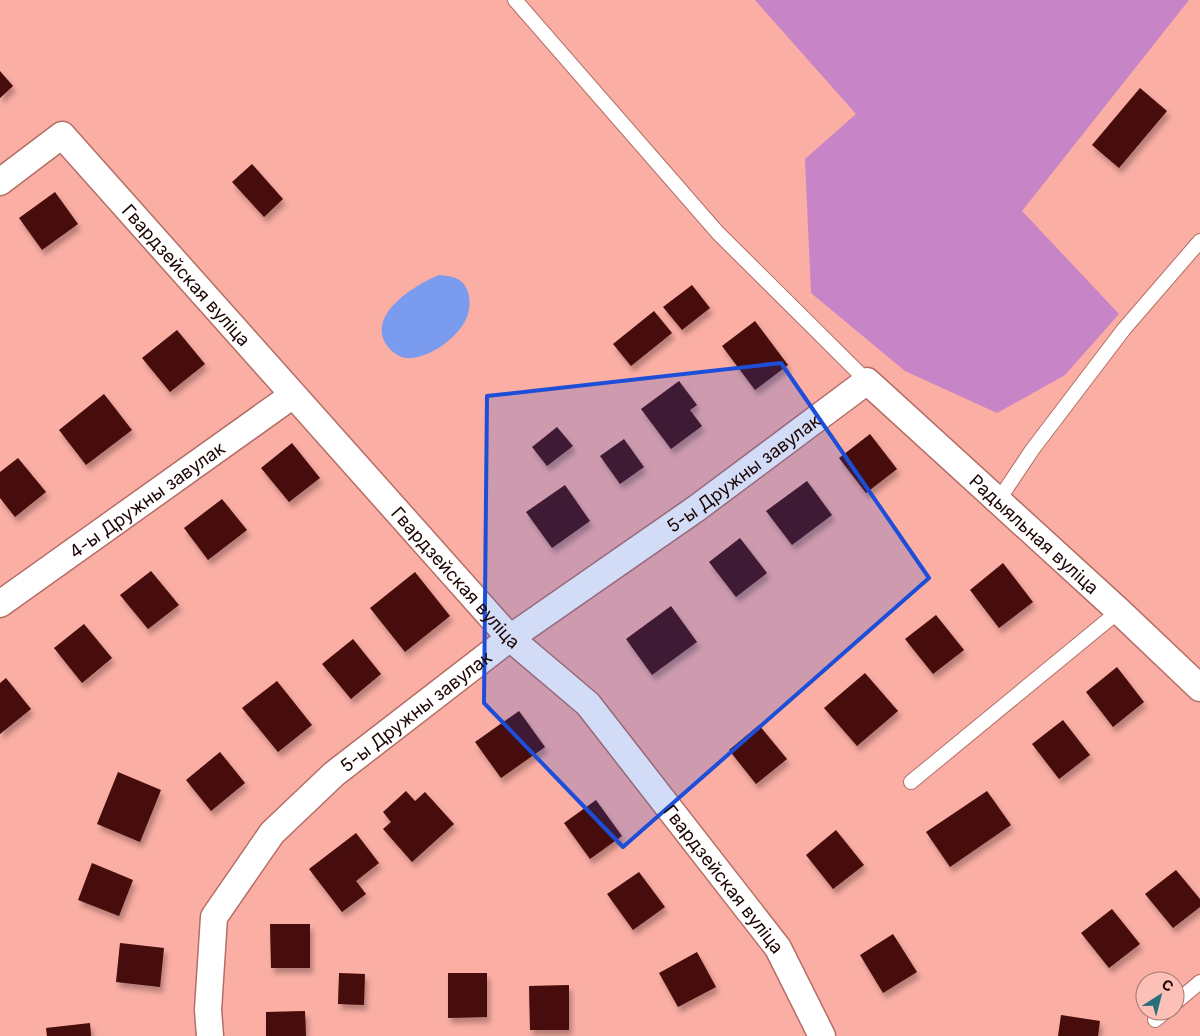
<svg xmlns="http://www.w3.org/2000/svg" width="1200" height="1036" viewBox="0 0 1200 1036" font-family="Inter,sans-serif">
  <defs>
    <filter id="shadow"><feDropShadow dx="3" dy="5.5" stdDeviation="2.5" flood-color="#0004"/></filter>
  </defs>
  <rect width="100%" height="100%" fill="#faaea4"/>
  <path fill="#c784c6" d="M755,0H1189L1022,211L1119,314L1065,375L997,413L905,371L811,293L805,159L856,114Z"/>
  <path fill="#7b9bee" d="M439,275C447,276 457,276 463,283C472,293 471,313 464,323C454,340 431,356 412,358C403,359 395,355 389,348C363,317 414,285 439,275Z"/>
  <path fill="#460908" filter="url(#shadow)" d="M0,71L13,86L0,98Z
    M1140,88L1167,111L1119,168L1092,145Z
    M252,164L283,199L264,217L232,182Z
    M55,192L78,224L42,250L19,218Z
    M692,285L710,308L682,330L663,307Z
    M654,311L672,333L631,366L613,344Z
    M755,321L788,365L755,390L722,346Z
    M177,330L205,364L170,392L142,358Z
    M679,381L697,405L690,410L702,426L671,449L641,409Z
    M104,394L132,430L86,465L59,430Z
    M557,427L573,446L547,466L532,447Z
    M870,434L897,469L866,493L839,458Z
    M624,439L644,467L620,484L600,456Z
    M292,443L320,478L289,502L261,468Z
    M18,458L46,492L15,517L0,498V472Z
    M807,481L832,515L792,545L766,511Z
    M565,485L590,521L552,548L526,512Z
    M222,499L247,530L208,560L184,528Z
    M740,538L767,573L736,597L709,562Z
    M1003,563L1033,602L999,628L970,590Z
    M151,571L179,605L148,629L120,595Z
    M415,572L450,616L405,652L370,608Z
    M671,606L697,642L652,675L626,639Z
    M936,615L964,650L933,674L905,639Z
    M84,624L112,658L82,683L54,648Z
    M353,639L381,674L351,699L322,664Z
    M1117,667L1144,702L1113,727L1086,692Z
    M865,673L898,711L857,746L824,708Z
    M6,678L31,709L0,734V683Z
    M277,681L312,725L278,752L242,708Z
    M519,711L545,747L501,778L475,742Z
    M1063,720L1090,755L1059,779L1032,744Z
    M759,725L787,759L756,784L729,750Z
    M220,752L245,783L211,811L186,780Z
    M118,772L161,790L140,842L97,824Z
    M406,791L415,801L425,792L454,824L412,862L383,829L391,822L383,812Z
    M987,791L1011,825L950,867L926,832Z
    M596,800L622,836L590,859L564,823Z
    M836,830L864,865L833,889L806,855Z
    M356,833L379,863L356,881L366,894L342,912L309,869Z
    M92,863L133,880L119,916L78,900Z
    M1176,870L1200,899V907L1173,928L1145,894Z
    M639,872L665,907L633,930L607,894Z
    M1112,909L1140,944L1109,968L1081,933Z
    M270,924H310V968H271Z
    M893,934L917,972L883,993L860,955Z
    M120,943L164,948L160,987L116,982Z
    M697,952L716,987L678,1007L659,973Z
    M339,973L365,974L364,1005L338,1004Z
    M448,973H487V1017L448,1018Z
    M569,985V1030H530L529,986Z
    M305,1011L306,1036H266V1012Z
    M1061,1015L1100,1021L1098,1036H1058Z
    M90,1023L91,1036H47L46,1028Z"/>
  <g fill="none" stroke-linecap="round" stroke-linejoin="round">
    <defs>
      <path id="service" d="M515,0L718,233L867,381
        M998,501L1032,450L1124,329L1200,241
        M911,782L1119,611
        M1175,1003L1200,982
        M1155,1020L1166,1011"/>
      <g id="minor">
        <path id="s1" d="M0,182L62,135L510,638L588,704L778,948L822,1036"/>
        <path id="s2" d="M0,604L293,395"/>
        <path id="s3" d="M210,1036L208,1010L214,917L272,833L334,774L510,638L697,508L867,381L1119,611L1200,688"/>
      </g>
    </defs>
    <use href="#service" stroke="#b46e66" stroke-width="16"/>
    <use href="#minor" stroke="#b46e66" stroke-width="29"/>
    <use href="#service" stroke="#fff" stroke-width="14"/>
    <use href="#minor" stroke="#fff" stroke-width="26"/>
  </g>
  <path fill="#1d4ed8" fill-opacity="0.2" stroke="#1d4ed8" stroke-width="4" stroke-linejoin="round" d="M781,363L929,578L623,847L484,703L487,396Z"/>
  <g text-anchor="middle" dominant-baseline="central" stroke-width="5" stroke-linejoin="round" paint-order="stroke">
    <g font-size="18" fill="#1d0504" stroke="#fdc0b7">
      <text stroke="none"><textPath href="#s1" startOffset="265">Гвардзейская вуліца</textPath></text>
      <text stroke="none"><textPath href="#s3" startOffset="815">5-ы Дружны завулак</textPath></text>
      <text stroke="none"><textPath href="#s2" startOffset="180">4-ы Дружны завулак</textPath></text>
      <text stroke="none"><textPath href="#s3" startOffset="1196">Радыяльная вуліца</textPath></text>
      <text stroke="none"><textPath href="#s1" startOffset="670">Гвардзейская вуліца</textPath></text>
      <text stroke="none"><textPath href="#s3" startOffset="410">5-ы Дружны завулак</textPath></text>
      <text stroke="none"><textPath href="#s1" startOffset="1075">Гвардзейская вуліца</textPath></text>
    </g>
  </g>
  <g transform="translate(1160 996) rotate(36)"><circle r="24" fill="#fdc0b7" stroke="#a3756f"/>
  <path d="M0-4L9 19L0 12L-9 19Z" fill="#266f79"/>
  <text y="-8" font-size="14" font-weight="bold" text-anchor="middle" fill="#1d0504">С</text>
  </g>
</svg>
